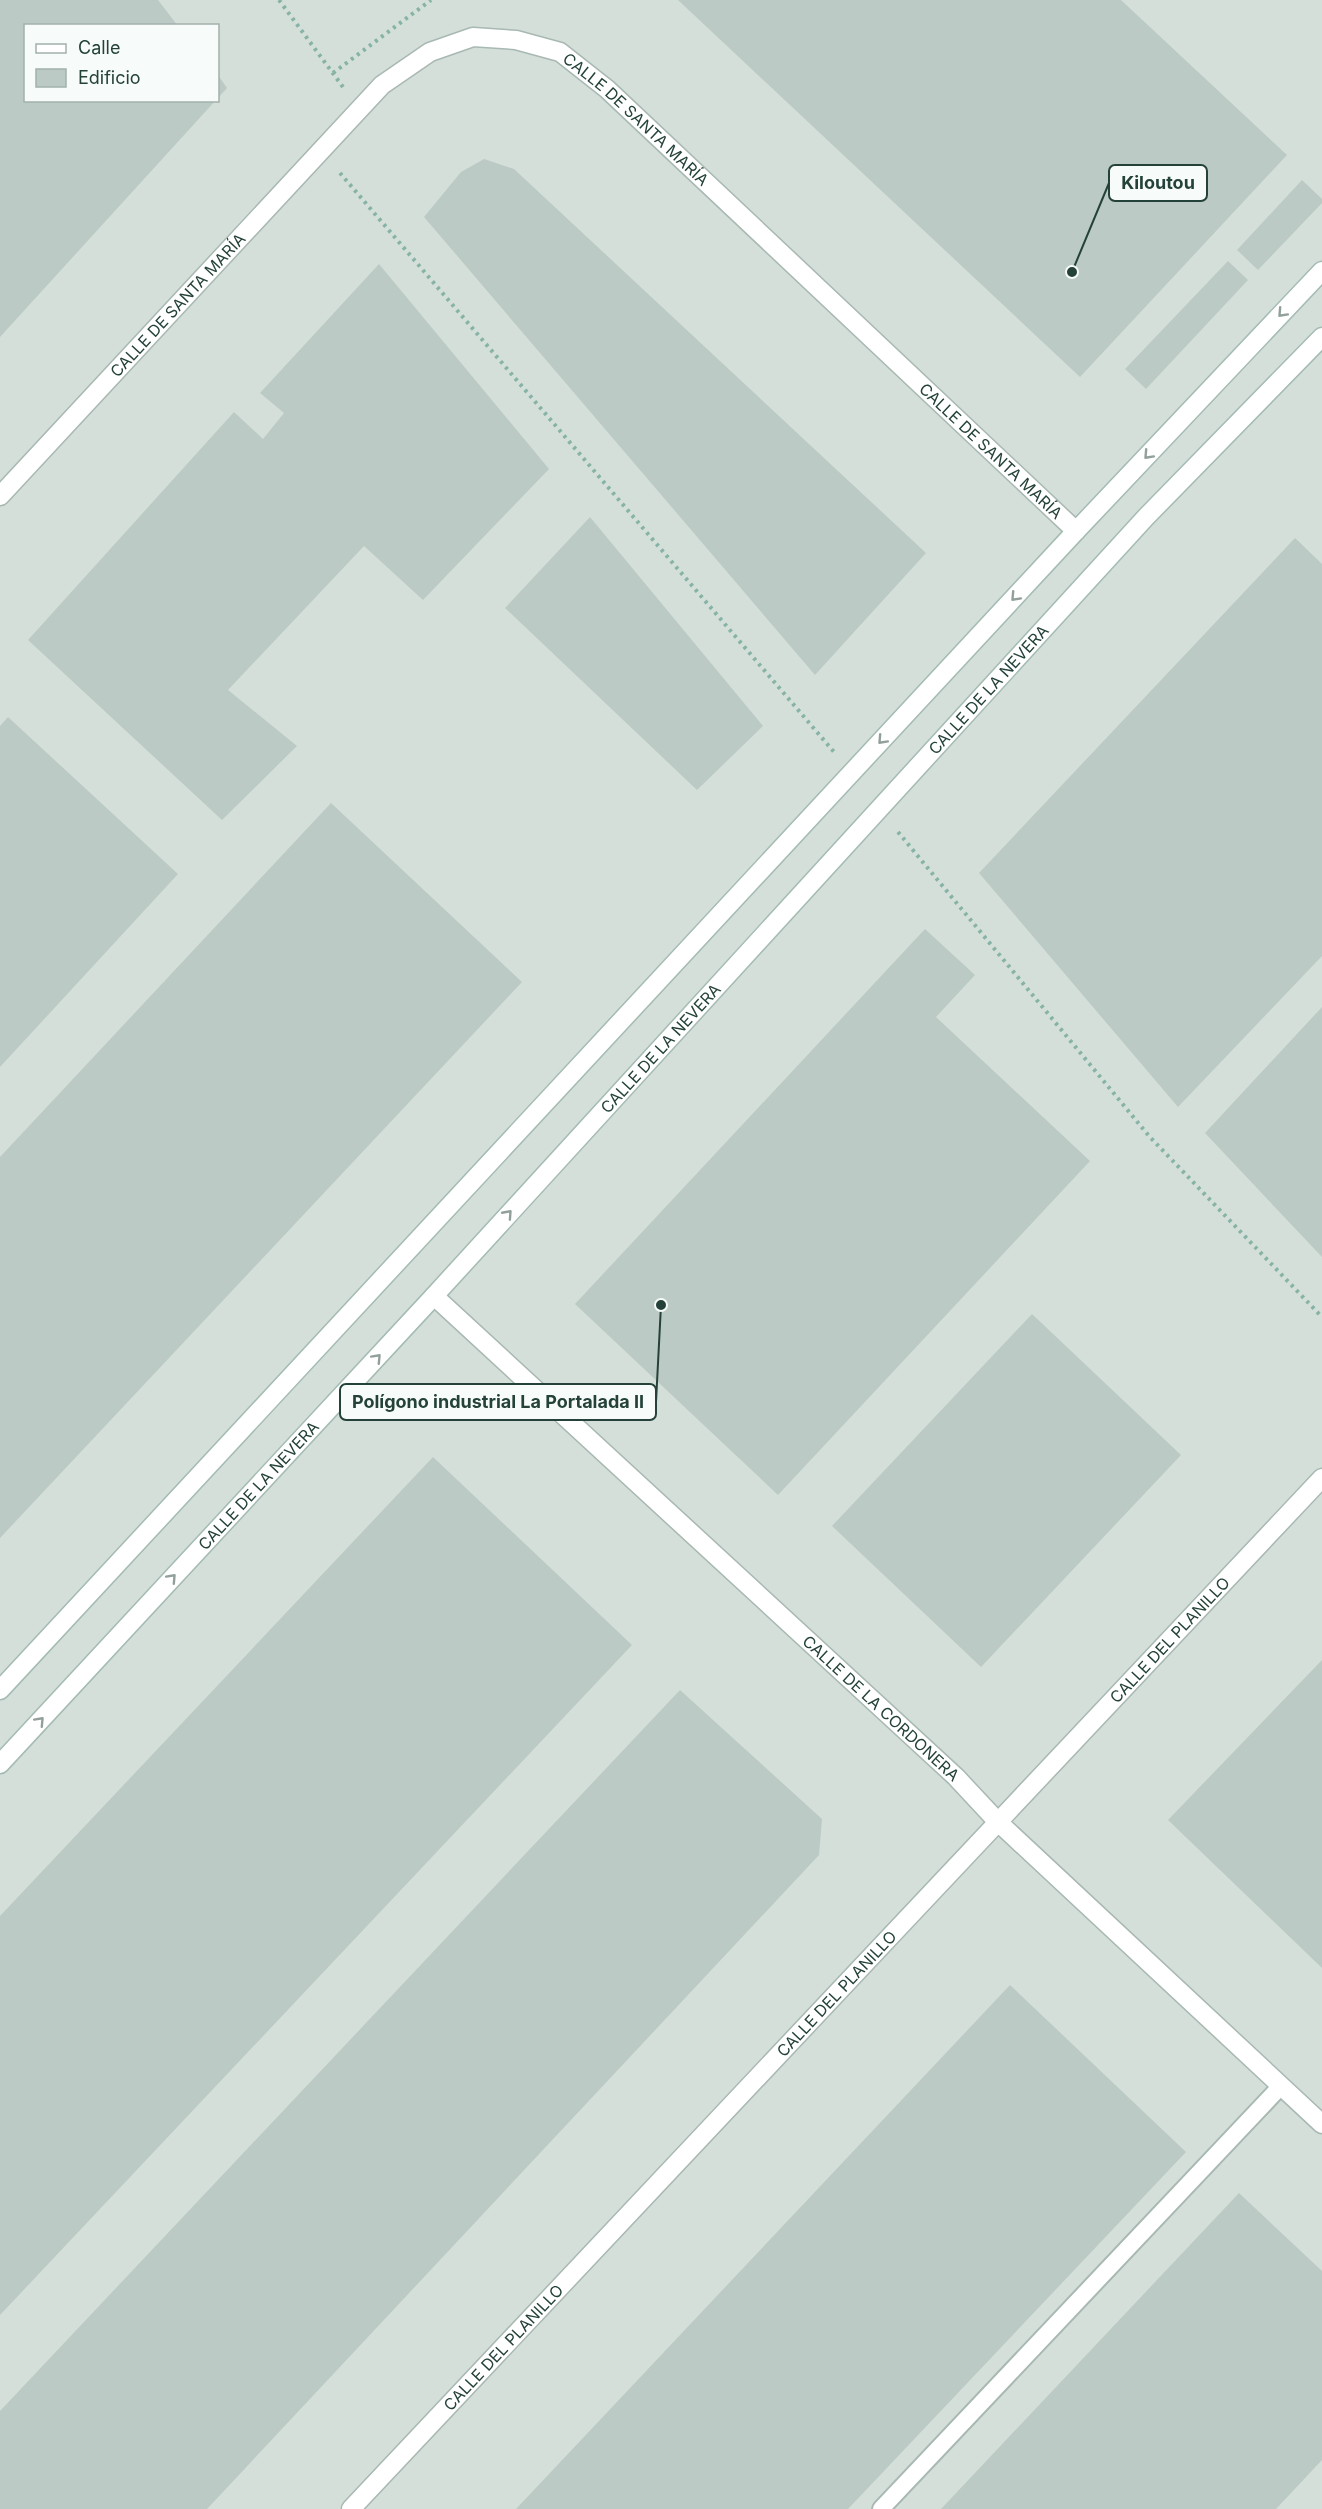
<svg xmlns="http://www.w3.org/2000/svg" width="1322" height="2509" viewBox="0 0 1322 2509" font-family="Inter,sans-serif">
  <rect width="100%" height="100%" fill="#e6efeb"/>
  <path fill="#d4dfda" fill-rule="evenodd" d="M0,0H1322V2509H0ZM26,26H218V100H26Z"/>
  <path fill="#bbcac4" d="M0,0H158L178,26H26V100H216L0,337Z
    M678,0H1121L1287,155L1080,377Z
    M218,75L227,88L218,98Z
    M484,159L514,169L926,553L815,675L424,217L461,172Z
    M1302,180L1322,199V203L1258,270L1237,250Z
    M1228,261L1248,280L1146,389L1125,369Z
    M379,264L549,469L423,600L364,546L228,690L297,746L222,820L28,640L234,412L263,439L284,413L260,393Z
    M590,517L763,726L697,790L505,608Z
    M1295,538L1322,564V956L1178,1107L979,873Z
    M8,717L178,874L0,1067V726Z
    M331,803L522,982L0,1538V1157Z
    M925,929L975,975L936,1017L1090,1161L778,1495L575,1304Z
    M1322,1007V1257L1205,1133Z
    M1032,1314L1181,1455L981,1667L832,1526Z
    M433,1457L632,1645L0,2315V1916Z
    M1322,1660V1968L1168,1820Z
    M680,1690L822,1819L819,1855L207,2509H0V2411Z
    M1010,1985L1186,2152L848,2509H516Z
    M1239,2193L1322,2271V2460L1276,2509H941Z"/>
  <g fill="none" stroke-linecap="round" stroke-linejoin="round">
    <defs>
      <path id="lane" d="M881,2509L1281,2086"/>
      <g id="street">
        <path id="s1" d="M0,496L382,85L430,52L473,37L516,40L560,52L607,89L1076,531"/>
        <path id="s2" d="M434,1296L956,1777L997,1821L1322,2124"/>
        <path id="s3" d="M351,2509L1322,1478"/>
      </g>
      <g id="secondary">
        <path d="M0,1690L1076,531L1322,271"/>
        <path id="s4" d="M0,1764L434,1296L1146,517L1322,337"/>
      </g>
    </defs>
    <use href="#lane" stroke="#a8b8b2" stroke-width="20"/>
    <use href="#street" stroke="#a8b8b2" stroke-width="21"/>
    <use href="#secondary" stroke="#a4bbb3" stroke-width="21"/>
    <path stroke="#86b3a5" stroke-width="4" stroke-dasharray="3 4.5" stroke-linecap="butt" d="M279,0L343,87
      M333,73L431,0
      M340,173L834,752
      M898,832L1149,1136L1322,1317"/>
    <use href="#lane" stroke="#fff" stroke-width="16"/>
    <use href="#street" stroke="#fff" stroke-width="18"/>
    <use href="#secondary" stroke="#fff" stroke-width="18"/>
  </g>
  <defs><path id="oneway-chevron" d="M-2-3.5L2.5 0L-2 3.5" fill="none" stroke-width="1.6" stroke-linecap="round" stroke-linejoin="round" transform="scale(1.5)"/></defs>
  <g stroke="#92a09c">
    <use href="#oneway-chevron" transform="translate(1282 313) rotate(133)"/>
    <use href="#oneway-chevron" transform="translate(1148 455) rotate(133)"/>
    <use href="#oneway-chevron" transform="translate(1015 597) rotate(133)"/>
    <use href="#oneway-chevron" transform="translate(882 740) rotate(133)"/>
    <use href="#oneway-chevron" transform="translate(508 1214) rotate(-48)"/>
    <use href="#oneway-chevron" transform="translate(377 1358) rotate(-47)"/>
    <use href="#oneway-chevron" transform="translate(172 1578) rotate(-47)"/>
    <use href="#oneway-chevron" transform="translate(40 1721) rotate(-47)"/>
  </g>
  <g text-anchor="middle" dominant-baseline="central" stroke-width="5" stroke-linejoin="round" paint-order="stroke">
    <g font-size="16" fill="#24423a" stroke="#f7fbf9">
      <text stroke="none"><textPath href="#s1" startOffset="855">CALLE DE SANTA MARÍA</textPath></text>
      <text stroke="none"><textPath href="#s1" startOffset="261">CALLE DE SANTA MARÍA</textPath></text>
      <text stroke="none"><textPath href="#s1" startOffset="1341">CALLE DE SANTA MARÍA</textPath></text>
      <text stroke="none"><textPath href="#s4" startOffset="1460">CALLE DE LA NEVERA</textPath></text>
      <text stroke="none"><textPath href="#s4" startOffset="974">CALLE DE LA NEVERA</textPath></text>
      <text stroke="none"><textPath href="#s4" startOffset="380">CALLE DE LA NEVERA</textPath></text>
      <text stroke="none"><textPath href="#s3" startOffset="1194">CALLE DEL PLANILLO</textPath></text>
      <text stroke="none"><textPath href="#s2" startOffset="608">CALLE DE LA CORDONERA</textPath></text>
      <text stroke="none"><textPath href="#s3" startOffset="708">CALLE DEL PLANILLO</textPath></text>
      <text stroke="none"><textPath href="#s3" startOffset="222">CALLE DEL PLANILLO</textPath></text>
    </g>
  </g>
  <path fill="none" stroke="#24423a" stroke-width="2" d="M1072 272L1109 183M661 1305L656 1402"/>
  <g fill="#24423a" stroke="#f7fbf9" stroke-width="2">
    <circle cx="1072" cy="272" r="6"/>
    <circle cx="661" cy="1305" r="6"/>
  </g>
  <g fill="#f7fbf9" stroke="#24423a" stroke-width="2">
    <rect x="1109" y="165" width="98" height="36" rx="6"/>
    <rect x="340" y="1384" width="316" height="36" rx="6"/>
  </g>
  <g font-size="18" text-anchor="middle" font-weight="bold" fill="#24423a">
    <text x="1158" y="189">Kiloutou</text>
    <text x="498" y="1408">Polígono industrial La Portalada II</text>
  </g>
  <rect x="24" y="24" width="195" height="78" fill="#f7fbf9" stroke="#a3b1ad" stroke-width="1.5"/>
  <rect x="36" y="44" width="30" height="9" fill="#ffffff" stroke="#a3b1ad" stroke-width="1.5"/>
  <text x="78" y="54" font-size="18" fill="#24423a">Calle</text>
  <rect x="36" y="69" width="30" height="18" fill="#bbcac4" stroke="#a3b1ad" stroke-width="1.5"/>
  <text x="78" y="84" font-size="18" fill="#24423a">Edificio</text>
</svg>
